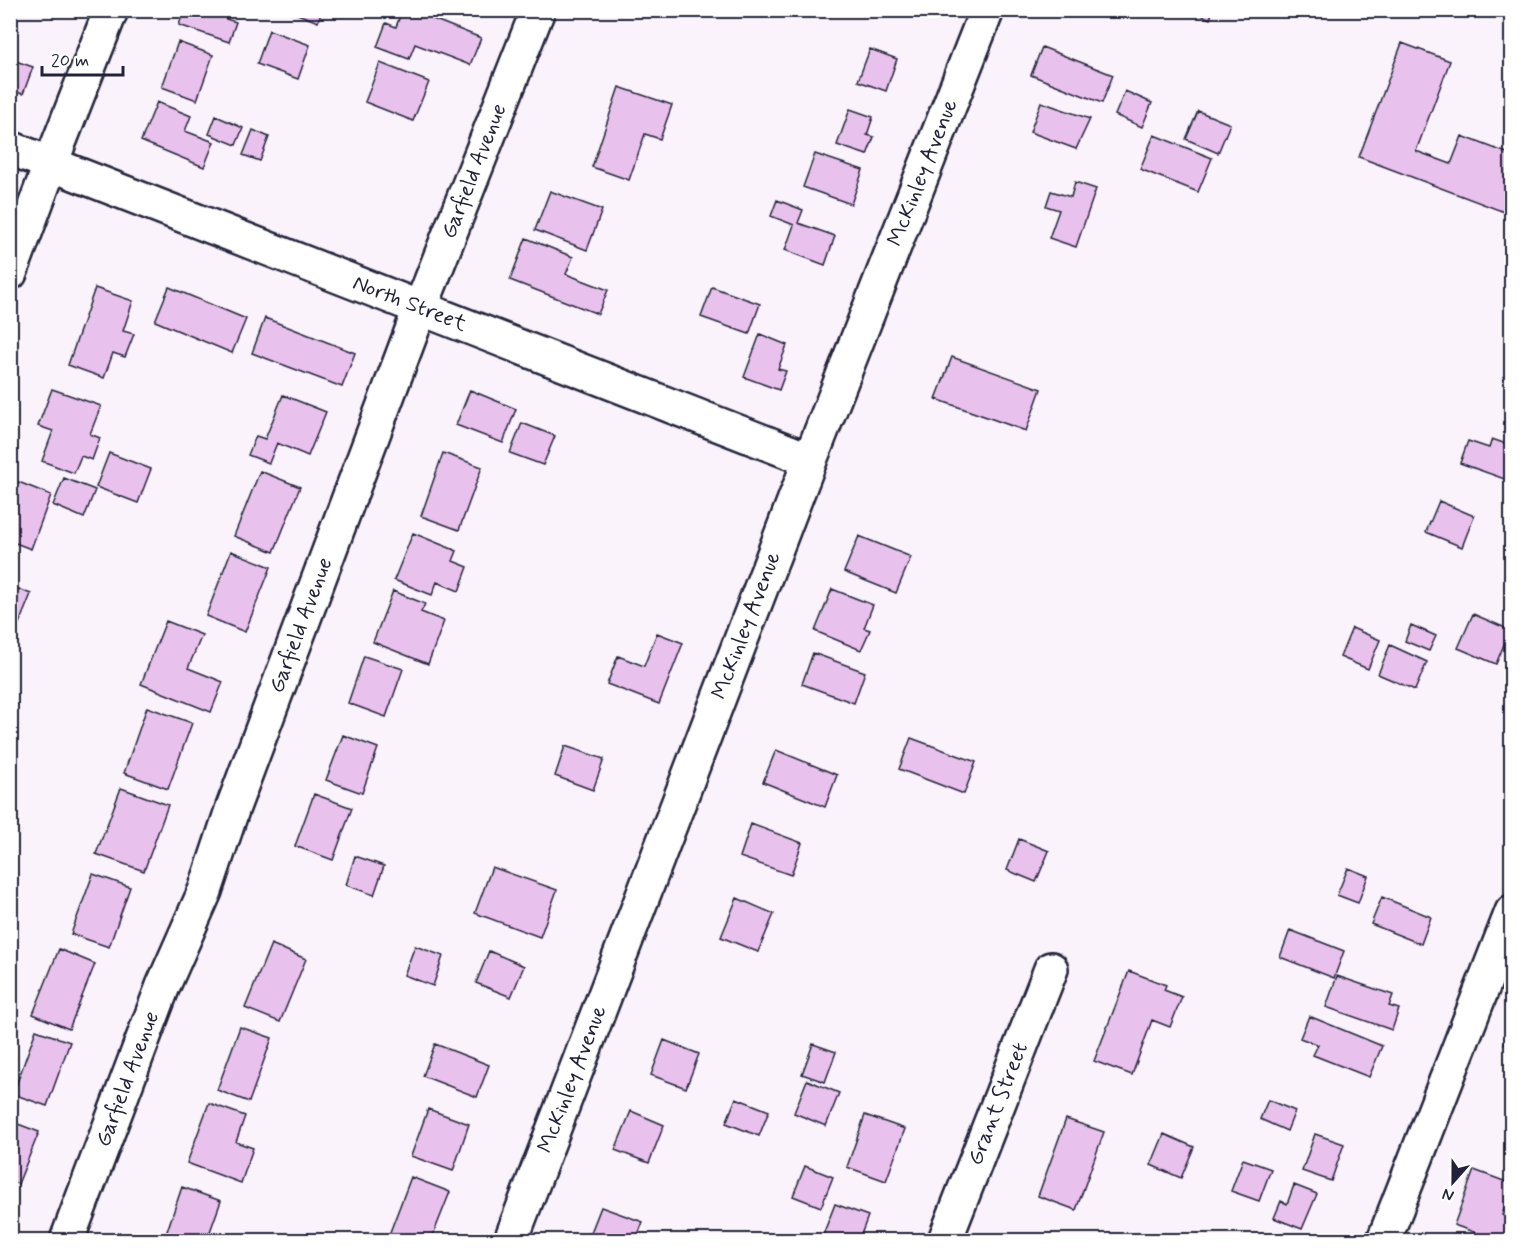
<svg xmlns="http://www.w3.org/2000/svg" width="1522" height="1251" viewBox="0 0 1522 1251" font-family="Mynerve,sans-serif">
  <rect width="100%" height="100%" fill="#faf3fb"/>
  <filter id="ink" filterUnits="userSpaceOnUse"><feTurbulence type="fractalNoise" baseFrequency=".0167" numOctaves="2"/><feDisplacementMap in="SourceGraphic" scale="12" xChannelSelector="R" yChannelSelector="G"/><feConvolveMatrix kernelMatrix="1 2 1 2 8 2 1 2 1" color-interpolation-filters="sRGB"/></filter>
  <g filter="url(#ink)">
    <path fill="#e8c2ec" stroke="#22223b" stroke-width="1.5" d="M184,10H229L226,19L236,22L229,42L179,25Z
      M287,10H322L318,22Z
      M402,10H410L481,38L470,65L415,44L409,59L377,47L386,23L396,27Z
      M1190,10H1213L1210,19Z
      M269,30L310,45L298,79L257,64Z
      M178,42L213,55L197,100L162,87Z
      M1402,43L1450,61L1416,151L1451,164L1462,136L1512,155V215L1359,157Z
      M1042,47L1113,75L1102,103L1031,75Z
      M870,49L897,59L886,91L858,81Z
      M10,59L33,67L23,94L10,90Z
      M380,63L429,82L413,121L365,102Z
      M619,87L672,105L660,139L645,134L629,180L592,167Z
      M1125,91L1152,103L1142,127L1115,115Z
      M157,102L191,116L185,131L214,142L204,167L141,141Z
      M1041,102L1090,119L1076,149L1030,132Z
      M850,109L873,117L867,135L874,137L867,155L837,145Z
      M1198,111L1230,124L1218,153L1186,139Z
      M216,116L243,128L236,145L209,134Z
      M253,130L269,137L260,161L243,155Z
      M1154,135L1212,158L1198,192L1140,169Z
      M815,154L863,170L851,204L803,187Z
      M1075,182L1096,189L1076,247L1049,238L1059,210L1046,206L1051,191L1071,197Z
      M550,191L602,210L587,250L535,230Z
      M777,200L803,210L798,223L835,236L825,265L785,250L794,225L771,216Z
      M526,238L573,257L566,274L608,290L598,314L510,280Z
      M169,287L246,319L232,353L155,321Z
      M712,287L760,304L749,334L701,317Z
      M95,288L133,301L123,331L134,334L125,357L113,353L104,378L68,365Z
      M265,318L355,353L342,387L252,353Z
      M760,334L787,345L778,369L786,371L779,390L744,377Z
      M952,357L1041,389L1026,431L936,399Z
      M52,389L101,406L90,434L100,438L92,460L81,456L74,473L42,461L53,431L38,426Z
      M470,390L516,409L503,443L456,425Z
      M283,395L326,412L308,456L277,443L269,463L248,455L256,436L265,439Z
      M522,423L555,436L543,465L510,453Z
      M1492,439L1512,446L1510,481L1460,463L1468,441L1489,448Z
      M109,453L151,469L138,503L96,487Z
      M443,453L482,467L459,530L421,516Z
      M260,471L300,487L274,552L234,536Z
      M64,478L95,490L84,518L53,505Z
      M16,481L51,495L31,549L10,541V496Z
      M1439,501L1474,516L1462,547L1426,532Z
      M413,533L457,551L453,561L468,567L459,591L437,582L432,595L394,580Z
      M859,536L911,557L896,593L844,572Z
      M231,551L271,567L245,632L206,616Z
      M10,586L31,594L16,631L10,629Z
      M832,589L873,605L864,628L870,630L861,650L815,631Z
      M393,591L425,604L421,612L444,621L428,664L373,642Z
      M1473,614L1510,630L1496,664L1458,648Z
      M166,621L202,635L188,668L223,682L211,712L141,684Z
      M1411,625L1436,636L1429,651L1405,641Z
      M1352,628L1380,640L1368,669L1340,657Z
      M657,633L683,643L659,704L607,684L618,656L644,666Z
      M1390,645L1427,662L1415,690L1378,674Z
      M813,653L865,672L854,703L802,684Z
      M364,656L403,669L386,717L348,703Z
      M147,707L192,723L168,789L124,773Z
      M343,735L378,748L362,793L326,780Z
      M911,738L976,762L964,794L899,769Z
      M565,746L604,759L593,790L555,776Z
      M776,750L837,775L825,807L763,782Z
      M121,788L168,805L144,871L96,854Z
      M314,794L352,808L333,860L295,846Z
      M751,824L802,843L791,875L740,857Z
      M1019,839L1049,851L1036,882L1007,870Z
      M355,856L384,866L374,895L346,885Z
      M492,867L557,890L540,937L475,913Z
      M1348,868L1368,876L1358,903L1337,895Z
      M93,874L130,887L109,947L71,934Z
      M1382,897L1431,917L1421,944L1371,924Z
      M737,898L774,914L758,952L721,937Z
      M1290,930L1344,951L1334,978L1280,957Z
      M271,944L306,959L280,1022L245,1008Z
      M415,946L443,956L433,986L404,975Z
      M59,949L95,964L69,1029L33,1014Z
      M489,951L524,966L511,997L476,983Z
      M1129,971L1166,985L1164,990L1182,997L1170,1027L1152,1020L1132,1075L1094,1061Z
      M1337,976L1393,995L1389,1006L1399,1009L1392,1030L1326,1007Z
      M1309,1016L1382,1046L1369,1077L1313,1055L1318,1045L1300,1038Z
      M1512,1023V1046L1504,1044Z
      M240,1027L272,1038L249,1102L217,1090Z
      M36,1030L70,1042L47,1106L13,1094Z
      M664,1040L699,1054L686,1088L651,1075Z
      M435,1044L489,1065L477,1097L423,1076Z
      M813,1044L836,1052L825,1082L802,1074Z
      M807,1080L839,1093L826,1126L794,1113Z
      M736,1098L769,1111L759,1136L726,1123Z
      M1268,1100L1295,1111L1287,1131L1260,1119Z
      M209,1103L245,1116L236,1142L253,1148L241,1183L187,1163Z
      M428,1109L469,1124L453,1171L411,1156Z
      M631,1111L664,1125L649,1163L615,1150Z
      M865,1115L905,1129L886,1181L847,1167Z
      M1066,1119L1104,1132L1076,1210L1038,1196Z
      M10,1121L39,1132L18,1184L10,1181Z
      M1164,1134L1194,1147L1181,1178L1151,1165Z
      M1315,1134L1344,1144L1331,1181L1302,1171Z
      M1243,1159L1271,1169L1259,1201L1231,1191Z
      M805,1166L833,1177L821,1207L793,1196Z
      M1474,1170L1512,1184L1502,1215L1512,1219V1226L1506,1240H1496L1454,1225Z
      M411,1177L450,1192L431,1240H387Z
      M1294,1185L1317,1194L1302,1229L1274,1218L1281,1201L1287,1204Z
      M182,1187L221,1201L207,1240H164Z
      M835,1204L868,1216L859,1240H821Z
      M601,1207L643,1222L636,1240H588Z"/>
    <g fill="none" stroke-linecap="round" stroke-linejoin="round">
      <defs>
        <g id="minor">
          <path id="s1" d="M10,148L810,460"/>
          <path d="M10,273L51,163L111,10"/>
          <path id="s2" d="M67,1240L163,986L205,891L232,810L420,309L538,10"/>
          <path id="s3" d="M511,1240L810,460L987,10"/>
          <path id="s4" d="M945,1240L1051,969"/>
          <path d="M1384,1240L1512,912"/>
        </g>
      </defs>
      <use href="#minor" stroke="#22223b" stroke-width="38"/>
      <use href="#minor" stroke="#fff" stroke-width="33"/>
    </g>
  </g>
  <g text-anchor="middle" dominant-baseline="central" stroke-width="6" stroke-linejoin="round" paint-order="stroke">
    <g font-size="22" fill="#22223b" stroke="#fff">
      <text stroke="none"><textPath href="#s2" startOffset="1144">Garfield Avenue</textPath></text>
      <text stroke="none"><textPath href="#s3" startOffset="1144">McKinley Avenue</textPath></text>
      <text stroke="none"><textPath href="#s1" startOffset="429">North Street</textPath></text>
      <text stroke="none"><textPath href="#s2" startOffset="658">Garfield Avenue</textPath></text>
      <text stroke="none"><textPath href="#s3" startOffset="658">McKinley Avenue</textPath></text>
      <text stroke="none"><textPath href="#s2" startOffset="172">Garfield Avenue</textPath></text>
      <text stroke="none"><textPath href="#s3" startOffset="172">McKinley Avenue</textPath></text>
      <text stroke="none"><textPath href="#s4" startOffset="146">Grant Street</textPath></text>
    </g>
  </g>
  <rect width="1522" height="1251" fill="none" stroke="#fff" stroke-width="36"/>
  <rect x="18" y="18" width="1486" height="1215" fill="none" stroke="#22223b" stroke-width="2" filter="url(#ink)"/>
  <g transform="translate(1453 1182) rotate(201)" stroke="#ffffff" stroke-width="4.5" paint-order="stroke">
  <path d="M0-4.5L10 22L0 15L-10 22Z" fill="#22223b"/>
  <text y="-9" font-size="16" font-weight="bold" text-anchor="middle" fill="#22223b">N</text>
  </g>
  <path d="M42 66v9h81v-9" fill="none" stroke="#22223b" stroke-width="3"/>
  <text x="51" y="66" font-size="18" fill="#22223b" stroke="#ffffff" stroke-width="4.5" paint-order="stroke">20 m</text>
</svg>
